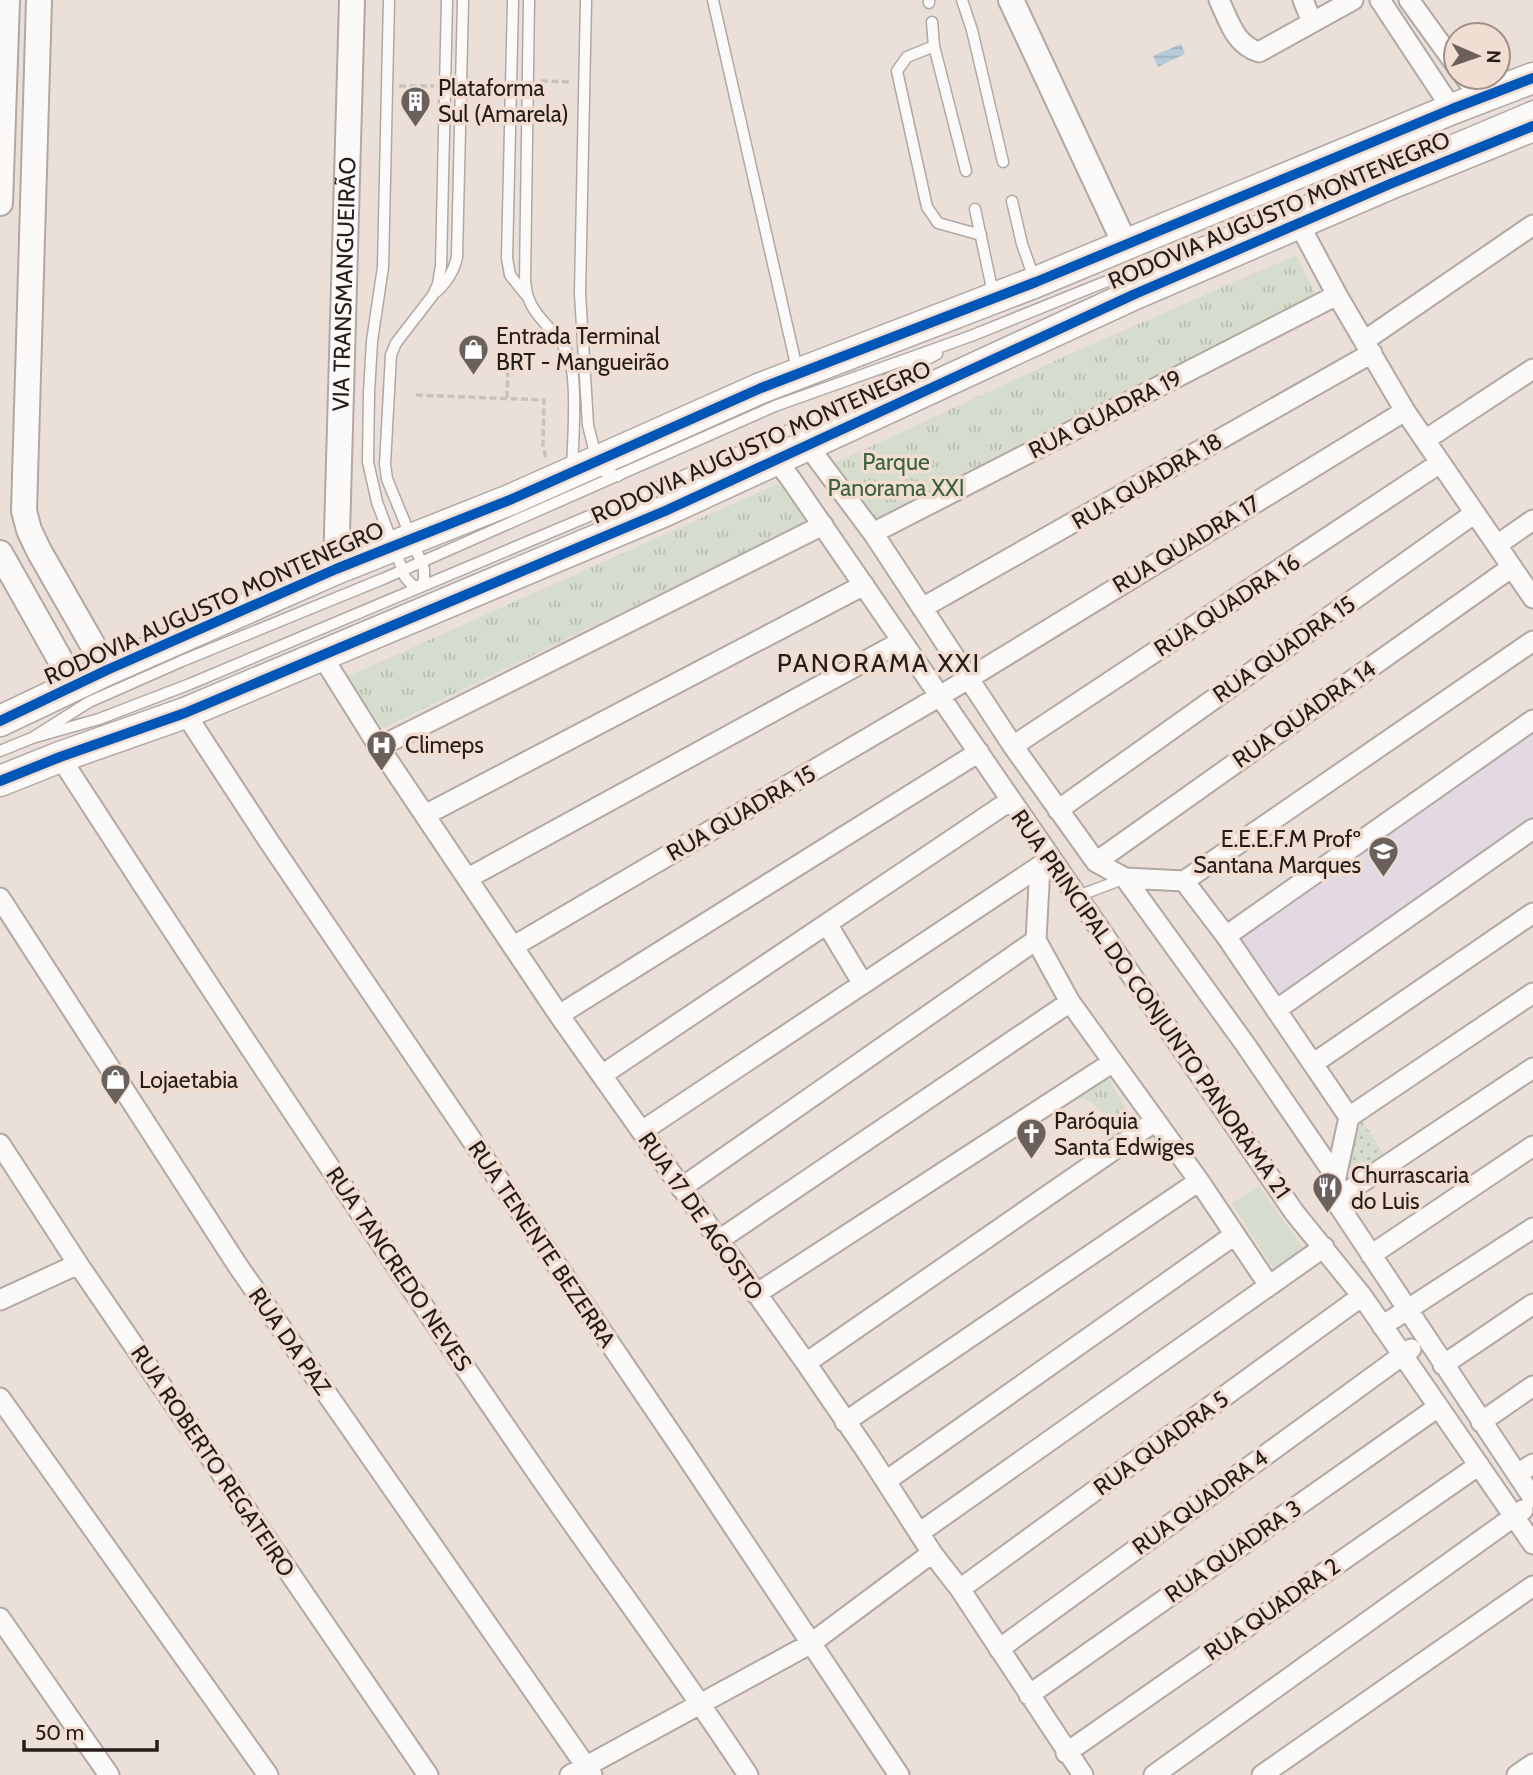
<svg xmlns="http://www.w3.org/2000/svg" width="1533" height="1775" viewBox="0 0 1533 1775" font-family="Cabin,sans-serif">
  <defs>
    <pattern id="park-tufts" width="24" height="20" patternUnits="userSpaceOnUse" patternTransform="scale(1.75)"><rect width="24" height="20" fill="#d6ddce"/><path d="M3 7l-1-3M5 7V3M7 7l1-3M15 17l-1-3M17 17v-4M19 17l1-3" fill="none" stroke="#b8bdb0"/></pattern>
    <pattern id="garden-dots" width="8" height="8" patternUnits="userSpaceOnUse" patternTransform="scale(1.75)"><rect width="8" height="8" fill="#d6ddce"/><path d="M2 2h.1M6 6h.1" fill="none" stroke="#b8bdb0" stroke-width="1.8" stroke-linecap="round"/></pattern>
    <pattern id="water-rules" width="6" height="5" patternUnits="userSpaceOnUse" patternTransform="scale(1.75)"><rect width="6" height="5" fill="#b7cad7"/><path d="M0 2.5h6" fill="none" stroke="#9dadb8"/></pattern>
  </defs>
  <rect width="100%" height="100%" fill="#ebdfd9"/>
  <path fill="#e2d9e2" d="M1533,726V823L1277,1004L1234,936Z"/>
  <path fill="#d6ddce" d="M1259,1186L1303,1248L1274,1270L1232,1203Z"/>
  <path fill="url(#park-tufts)" d="M1296,255L1317,298L878,525L833,464L1061,358Z
    M777,484L784,486L806,522L376,732L342,679Z
    M1103,1069L1132,1118L1130,1131L1101,1152L1109,1126C1094,1096 1086,1097 1054,1099Z"/>
  <path fill="url(#garden-dots)" d="M1362,1120L1385,1156L1355,1174L1346,1163Z"/>
  <path fill="url(#water-rules)" d="M1181,44L1185,54L1158,67L1153,56Z"/>
  <g fill="none" stroke-linecap="round" stroke-linejoin="round">
    <defs>
      <path id="service" d="M389,0L383,267L372,341L369,393L368,462L377,502L405,577L412,585L420,587L424,580V569L387,479L385,464L391,355L396,343L433,295L438,284L441,266L447,0
        M513,0L507,258L510,275L526,295
        M529,0L525,281C526,286 526,292 528,297C535,319 559,333 568,354C578,376 573,443 572,468
        M586,0L580,293L588,425L597,461L605,472L618,476
        M713,0L797,369
        M929,0V3
        M962,0L972,30L1003,162
        M932,22L934,46L966,171
        M934,46L907,57L897,71L927,207L938,223L981,235
        M1012,201L1022,244L1034,278
        M975,209L993,293
        M436,292C447,282 454,272 457,257L463,0
        M32,738L89,702L182,661L385,578L775,406L971,336L1360,179L1533,106
        M0,751L32,738L99,719L190,684L620,503L783,433L937,354
        M1078,896L1123,879"/>
      <path id="minor" d="M1219,0C1229,21 1235,45 1259,52L1353,0
        M1303,0L1312,22
        M1380,0L1452,109
        M1409,0L1456,65
        M1465,77L1480,98
        M1299,224L1337,295L1405,411L1533,598
        M1364,341L1533,225
        M1425,440L1533,369
        M808,446L873,533L1013,746L1096,862L1125,878L1245,1044L1336,1177L1335,1200L1533,1498
        M776,460L790,478L1294,1212L1362,1296L1533,1544
        M873,533L1337,295
        M1497,545L1533,520
        M922,608L1372,353
        M322,656L379,747L559,1015L806,1363L867,1452L932,1553L960,1589L1083,1775
        M185,713L270,843L683,1451L899,1775
        M1013,746L1440,463
        M379,747L823,525
        M60,757C213,994 369,1228 529,1461C601,1566 678,1668 748,1775
        M1058,810L1475,513
        M425,815L864,585
        M1051,858L1040,866L1036,940L1070,1002L1199,1181L1268,1284
        M1096,862L1512,567
        M468,878L902,641
        M1125,878L1184,881L1226,936L1349,1117L1336,1177
        M1184,881L1533,641
        M0,898L238,1266L592,1775
        M827,924L863,984
        M1226,936L1533,720
        M514,946L940,696L1405,411
        M1276,1010L1533,829
        M559,1015L979,752
        M1314,1063L1533,913
        M602,1075L1011,800
        M1349,1117L1533,993
        M642,1131L1040,866
        M0,1144L78,1264L428,1775
        M681,1188L1036,940
        M1335,1200L1533,1068
        M719,1240L1070,1002
        M1371,1255L1533,1146
        M756,1294L1113,1062
        M0,1300L78,1264
        M1382,1326L1533,1228
        M806,1363L1154,1122
        M1443,1365L1533,1304
        M0,1398L268,1775
        M845,1422L1199,1181
        M1481,1422L1533,1386
        M1517,1474L1533,1464
        M886,1481L1233,1236
        M919,1533L1324,1247
        M960,1589L1362,1296
        M0,1618L109,1775
        M999,1649L1411,1349
        M1029,1695L1438,1407
        M1066,1753L1479,1465
        M570,1775L810,1644L932,1553
        M1154,1775L1523,1510
        M1262,1775L1533,1586
        M1517,1775L1533,1764"/>
      <g id="tertiary">
        <path d="M39,0L24,511L29,530L39,551L107,670"/>
        <path d="M1011,0L1126,246"/>
        <path d="M0,203L7,0"/>
        <path d="M0,553L75,686"/>
        <path id="s1" d="M336,569L352,0"/>
      </g>
      <path id="primary" d="M0,721L107,670L336,569L512,499L761,388L1036,282L1452,109L1533,78
        M0,781L60,757L185,713L665,511L1135,294L1390,184L1533,126"/>
    </defs>
    <use href="#service" stroke="#b1a8a3" stroke-width="13"/>
    <use href="#minor" stroke="#b1a8a3" stroke-width="23"/>
    <use href="#tertiary" stroke="#b1a8a3" stroke-width="28"/>
    <use href="#primary" stroke="#b1a8a3" stroke-width="33"/>
    <path stroke="#c7c2c0" stroke-width="3.5" stroke-dasharray="7 3.5" stroke-linecap="butt" d="M541,81L572,82
      M473,83H500
      M399,86H434
      M416,395L544,400L543,447L546,458
      M507,398L508,369"/>
    <use href="#service" stroke="#fcfaf9" stroke-width="10"/>
    <use href="#minor" stroke="#fcfaf9" stroke-width="19"/>
    <use href="#tertiary" stroke="#fcfaf9" stroke-width="24"/>
    <use href="#primary" stroke="#fcfaf9" stroke-width="30"/>
    <defs>
      <path id="cycleway" d="M0,721L107,670L336,569L512,499L761,388L1036,282L1452,109L1533,78
        M0,781L60,757L185,713L665,511L1135,294L1390,184L1533,126"/>
    </defs>
    <use href="#cycleway" stroke="#f2ddd2" stroke-width="15"/>
    <use href="#cycleway" stroke="#0057b8" stroke-width="10"/>
  </g>
  <defs>
    <symbol id="building-pin" viewBox="-11 -11 22 30"><path d="M0 17L-7.5 6A9.5 9.5 0 1 1 7.5 6Z" fill="#6a615c" stroke="#f2ddd2"/><path d="M-4-6H4V6H1V3H-1V6H-4ZM-2.5-4.3h1.7v1.8h-1.7ZM.8-4.3h1.7v1.8H.8ZM-2.5-1h1.7V.8h-1.7ZM.8-1h1.7V.8H.8Z" fill="#fff"/></symbol>
    <symbol id="shop-pin" viewBox="-11 -11 22 30"><path d="M0 17L-7.5 6A9.5 9.5 0 1 1 7.5 6Z" fill="#6a615c" stroke="#f2ddd2"/><path d="M-5-2.5h2.3a2.7 3.5 0 0 1 5.4 0H5L5.5 6h-11ZM-1.5-2.5h3a1.5 2.3 0 0 0-3 0Z" fill="#fff"/></symbol>
    <symbol id="hospital-pin" viewBox="-11 -11 22 30"><path d="M0 17L-7.5 6A9.5 9.5 0 1 1 7.5 6Z" fill="#6a615c" stroke="#f2ddd2"/><path d="M-5-5h3v3.5h4V-5h3V5h-3V1.5h-4V5h-3Z" fill="#fff"/></symbol>
    <symbol id="school-pin" viewBox="-11 -11 22 30"><path d="M0 17L-7.5 6A9.5 9.5 0 1 1 7.5 6Z" fill="#6a615c" stroke="#f2ddd2"/><path d="M0-5L7-2L0 1L-7-2ZM-4 1L0 2.5L4 1V4Q0 6-4 4Z" fill="#fff"/></symbol>
    <symbol id="church-pin" viewBox="-11 -11 22 30"><path d="M0 17L-7.5 6A9.5 9.5 0 1 1 7.5 6Z" fill="#6a615c" stroke="#f2ddd2"/><path d="M-1.2-6h2.4v3.5h3.3v2.4h-3.3V6h-2.4V-.1h-3.3v-2.4h3.3Z" fill="#fff"/></symbol>
    <symbol id="restaurant-pin" viewBox="-11 -11 22 30"><path d="M0 17L-7.5 6A9.5 9.5 0 1 1 7.5 6Z" fill="#6a615c" stroke="#f2ddd2"/><path d="M-5-6h1v4h1v-4h1v4h1v-4h1v5L-1.5 .5V6h-2V.5L-5-1ZM5-6V6H3V1.5H1.5Q1.5-4 5-6Z" fill="#fff"/></symbol>
  </defs>
  <g fill-rule="evenodd">
    <use href="#building-pin" x="398" y="84" width="35" height="47"/>
    <use href="#shop-pin" x="456" y="332" width="35" height="47"/>
    <use href="#hospital-pin" x="364" y="728" width="35" height="47"/>
    <use href="#school-pin" x="1366" y="834" width="35" height="47"/>
    <use href="#shop-pin" x="98" y="1062" width="35" height="47"/>
    <use href="#church-pin" x="1014" y="1116" width="35" height="47"/>
    <use href="#restaurant-pin" x="1310" y="1170" width="35" height="47"/>
  </g>
  <g text-anchor="middle" dominant-baseline="central" stroke-width="7" stroke-linejoin="round" paint-order="stroke">
    <g font-size="23" fill="#251d19" stroke="#f2ddd2" text-anchor="start">
      <text x="438" y="88">Plataforma<tspan x="438" dy="26">Sul (Amarela)</tspan></text>
      <text x="496" y="336">Entrada Terminal<tspan x="496" dy="26">BRT - Mangueirão</tspan></text>
      <text x="405" y="745">Climeps</text>
      <text x="1361" y="839" text-anchor="end">E.E.E.F.M Profº<tspan x="1361" dy="26">Santana Marques</tspan></text>
      <text x="139" y="1080">Lojaetabia</text>
      <text x="1054" y="1121">Paróquia<tspan x="1054" dy="26">Santa Edwiges</tspan></text>
      <text x="1351" y="1175">Churrascaria<tspan x="1351" dy="26">do Luis</tspan></text>
    </g>
    <g font-size="23" fill="#251d19" stroke="#f2ddd2">
      <text transform="translate(1279 210) rotate(-23)">RODOVIA AUGUSTO MONTENEGRO</text>
      <text stroke="none"><textPath href="#s1" startOffset="285">VIA TRANSMANGUEIRÃO</textPath></text>
      <text transform="translate(1105 414) rotate(-27)">RUA QUADRA 19</text>
      <text transform="translate(761 442) rotate(-24)">RODOVIA AUGUSTO MONTENEGRO</text>
      <text transform="translate(1147 481) rotate(-30)">RUA QUADRA 18</text>
      <text transform="translate(1186 544) rotate(-31)">RUA QUADRA 17</text>
      <text transform="translate(214 603) rotate(-24)">RODOVIA AUGUSTO MONTENEGRO</text>
      <text transform="translate(1227 605) rotate(-33)">RUA QUADRA 16</text>
      <text transform="translate(1284 649) rotate(-35)">RUA QUADRA 15</text>
      <text transform="translate(1304 714) rotate(-35)">RUA QUADRA 14</text>
      <text transform="translate(741 813) rotate(-30)">RUA QUADRA 15</text>
      <text transform="translate(1151 1004) rotate(55)">RUA PRINCIPAL DO CONJUNTO PANORAMA 21</text>
      <text transform="translate(701 1216) rotate(55)">RUA 17 DE AGOSTO</text>
      <text transform="translate(542 1244) rotate(56)">RUA TENENTE BEZERRA</text>
      <text transform="translate(399 1269) rotate(56)">RUA TANCREDO NEVES</text>
      <text transform="translate(290 1341) rotate(55)">RUA DA PAZ</text>
      <text transform="translate(1161 1443) rotate(-36)">RUA QUADRA 5</text>
      <text transform="translate(213 1461) rotate(56)">RUA ROBERTO REGATEIRO</text>
      <text transform="translate(1200 1502) rotate(-36)">RUA QUADRA 4</text>
      <text transform="translate(1233 1551) rotate(-35)">RUA QUADRA 3</text>
      <text transform="translate(1272 1609) rotate(-35)">RUA QUADRA 2</text>
    </g>
    <g font-size="23" fill="#3a623c" stroke="#f2ddd2">
      <text x="896" y="462">Parque<tspan x="896" dy="26">Panorama XXI</tspan></text>
    </g>
    <g font-size="26" letter-spacing="2" fill="#251d19" stroke="#f2ddd2">
      <text x="879" y="663">PANORAMA XXI</text>
    </g>
  </g>
  <g transform="translate(1477 56) rotate(92)"><circle r="33" fill="#f2ddd2" stroke="#a09088" stroke-width="2"/>
  <path d="M0-5L12 26L0 18L-12 26Z" fill="#6a615c"/>
  <text y="-10" font-size="19" font-weight="bold" text-anchor="middle" fill="#251d19">N</text>
  </g>
  <path d="M24 1740v10h133v-10" fill="none" stroke="#251d19" stroke-width="3.5"/>
  <text x="35" y="1740" font-size="21" fill="#251d19" stroke="#f2ddd2" stroke-width="5" paint-order="stroke">50 m</text>
</svg>
